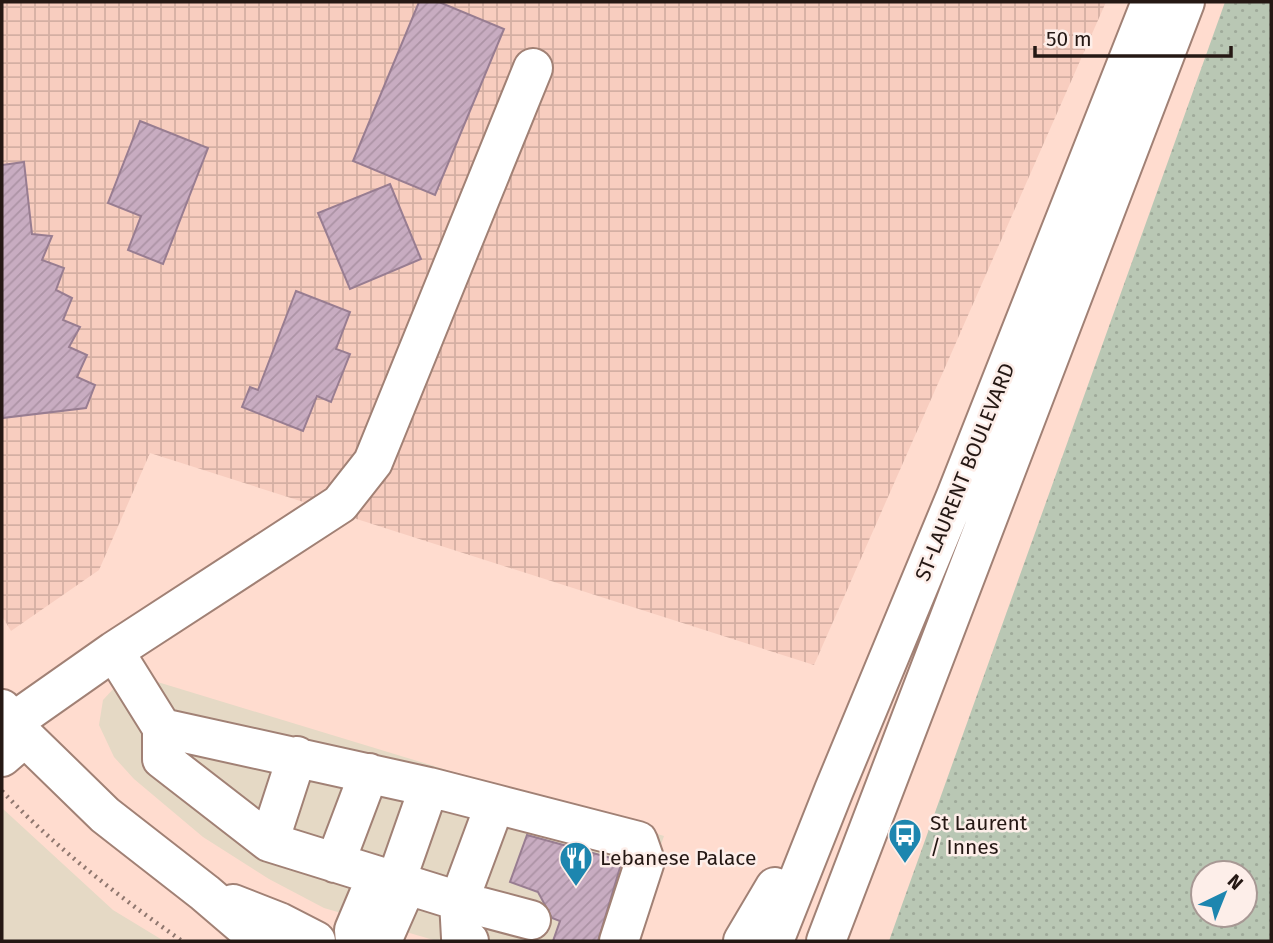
<svg xmlns="http://www.w3.org/2000/svg" width="1273" height="943" viewBox="0 0 1273 943" font-family="'Fira Sans',sans-serif">
  <defs>
    <pattern id="industrial-grid" width="8" height="8" patternUnits="userSpaceOnUse" patternTransform="scale(1.75)"><rect width="8" height="8" fill="#f8cdbf"/><path d="M0 4h8M4 0v8" fill="none" stroke="#d4afa3"/></pattern>
    <pattern id="grass-dots" width="8" height="8" patternUnits="userSpaceOnUse" patternTransform="scale(1.75)"><rect width="8" height="8" fill="#b9c7b4"/><path d="M2 2h.1M6 6h.1" fill="none" stroke="#9faa9a" stroke-width="1.8" stroke-linecap="round"/></pattern>
    <pattern id="building-hatch" width="6" height="6" patternUnits="userSpaceOnUse" patternTransform="scale(1.75)"><rect width="6" height="6" fill="#c8acc1"/><path d="M-1 1l2-2M0 6l6-6M5 7l2-2" fill="none" stroke="#ac93a5"/></pattern>
  </defs>
  <rect width="100%" height="100%" fill="#ffdccf"/>
  <path fill="#e5d9c5" d="M128,673L664,836L627,941H437L324,908L269,879L203,837L134,779L114,757L99,725L103,700Z
    M2,808L113,910L164,941H2Z"/>
  <path fill="url(#industrial-grid)" d="M2,2H1106L814,665L150,453L99,570L11,631L2,616Z"/>
  <path fill="url(#grass-dots)" fill-rule="evenodd" d="M1225,2H1271V941H889ZM1203,873H1245V915H1203Z"/>
  <path fill="url(#building-hatch)" stroke="#987d91" stroke-width="2" d="M419,2H439L504,29L435,195L353,161Z
    M140,121L208,148L163,264L128,250L141,216L108,203Z
    M24,162L32,234L52,236L42,260L64,268L56,290L72,298L63,320L80,327L69,347L87,355L77,377L95,385L86,408L2,418V165Z
    M390,184L421,259L350,289L318,213Z
    M296,291L350,312L336,349L350,354L331,402L317,396L303,431L242,407L250,387L258,390Z
    M527,835L622,861L598,941H553L560,921L552,918L538,892L510,882Z"/>
  <g fill="none" stroke-linecap="round" stroke-linejoin="round">
    <defs>
      <path id="minor" d="M114,651L162,728V759L269,842L459,901L531,920
        M13,722L114,651L340,504L373,462L533,68
        M162,728L429,787
        M2,757L25,737
        M269,842L297,756
        M335,863L369,773
        M355,941L354,930L370,892L396,881
        M382,941L400,900L396,881L429,787L495,804
        M469,941L461,938L459,901L495,804L638,841L645,861L619,941"/>
      <path id="major" d="M2,709L25,737L105,815L205,893L261,941
        M233,904L279,922L316,941
        M743,941L775,887
        M774,941L834,790L956,496L1151,2
        M826,941L1185,2"/>
    </defs>
    <use href="#minor" stroke="#a18175" stroke-width="42"/>
    <use href="#major" stroke="#a18175" stroke-width="42"/>
    <path stroke="#8f776f" stroke-width="4.5" stroke-dasharray="2 5" stroke-linecap="butt" d="M2,791C56,848 118,896 182,941"/>
    <use href="#minor" stroke="#fff" stroke-width="38"/>
    <use href="#major" stroke="#fff" stroke-width="38"/>
  </g>
  <defs>
    <symbol id="bus-pin" viewBox="-11 -11 22 30"><path d="M0 17L-7.5 6A9.5 9.5 0 1 1 7.5 6Z" fill="#1d86af" stroke="#fdeee9"/><path d="M-5-6H5V4H4V6H2V4H-2V6H-4V4H-5ZM-3.5-4V0h7V-4ZM-3.5 1.2v1.5H-2V1.2ZM2 1.2v1.5H3.5V1.2Z" fill="#fff"/></symbol>
    <symbol id="restaurant-pin" viewBox="-11 -11 22 30"><path d="M0 17L-7.5 6A9.5 9.5 0 1 1 7.5 6Z" fill="#1d86af" stroke="#fdeee9"/><path d="M-5-6h1v4h1v-4h1v4h1v-4h1v5L-1.5 .5V6h-2V.5L-5-1ZM5-6V6H3V1.5H1.5Q1.5-4 5-6Z" fill="#fff"/></symbol>
  </defs>
  <g fill-rule="evenodd">
    <use href="#bus-pin" x="886" y="816" width="38" height="52"/>
    <use href="#restaurant-pin" x="557" y="839" width="38" height="52"/>
  </g>
  <g text-anchor="middle" dominant-baseline="central" stroke-width="5" stroke-linejoin="round" paint-order="stroke">
    <g font-size="21" fill="#251814" stroke="#fdeee9">
      <text transform="translate(965 472) rotate(-68)">ST-LAURENT BOULEVARD</text>
    </g>
    <g font-size="21" fill="#251814" stroke="#fdeee9" text-anchor="start">
      <text x="930" y="823">St Laurent<tspan x="930" dy="24">/ Innes</tspan></text>
      <text x="600" y="858">Lebanese Palace</text>
    </g>
  </g>
  <rect width="1273" height="943" fill="none" stroke="#251814" stroke-width="7"/>
  <g transform="translate(1224 894) rotate(43)"><circle r="33" fill="#fdeee9" stroke="#a79894" stroke-width="2"/>
  <path d="M0-5L12 26L0 18L-12 26Z" fill="#1d86af"/>
  <text y="-10" font-size="19" font-weight="bold" text-anchor="middle" fill="#251814">N</text>
  </g>
  <path d="M1035 46v10h196v-10" fill="none" stroke="#251814" stroke-width="3.5"/>
  <text x="1046" y="46" font-size="21" fill="#251814" stroke="#fdeee9" stroke-width="5" paint-order="stroke">50 m</text>
</svg>
